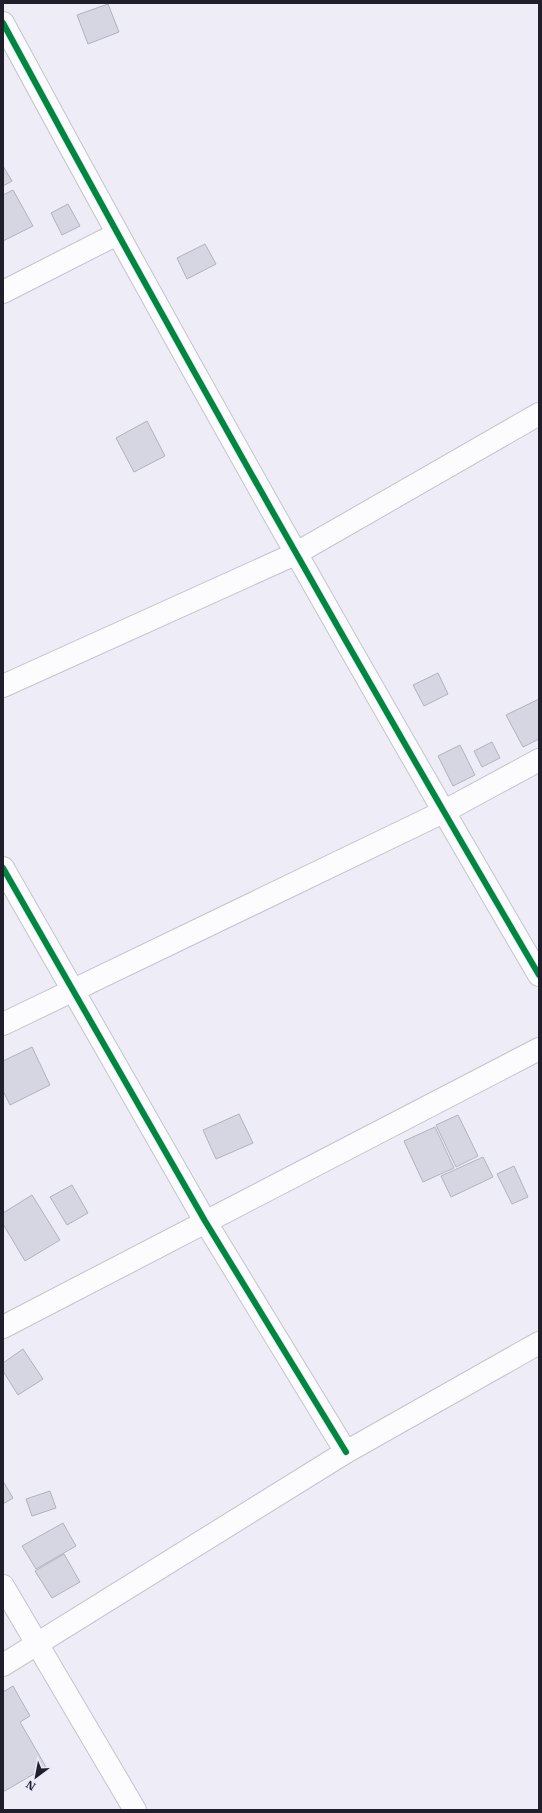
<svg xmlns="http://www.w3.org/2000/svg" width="542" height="1813" viewBox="0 0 542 1813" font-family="'IBM Plex Serif',serif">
  <rect width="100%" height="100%" fill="#eeecf7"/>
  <path fill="#d5d6e1" stroke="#b0b2bc" d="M108,4L119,32L88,44L77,15Z
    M3,166L12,181L3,186Z
    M13,190L33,226L3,241V195Z
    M68,204L80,226L62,235L51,213Z
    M205,244L216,264L187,279L177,258Z
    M147,421L165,456L134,472L116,438Z
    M438,673L448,694L424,706L413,685Z
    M539,699V739L523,747L506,715Z
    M492,742L500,758L482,767L474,751Z
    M460,745L475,775L453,786L438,756Z
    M32,1047L50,1085L10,1105L3,1091V1061Z
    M239,1114L253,1143L216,1159L203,1130Z
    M458,1115L478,1156L456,1167L436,1125Z
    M435,1127L454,1168L423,1182L404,1141Z
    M483,1157L493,1177L451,1197L441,1176Z
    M514,1166L528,1197L512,1204L497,1174Z
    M72,1185L88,1213L67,1225L50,1197Z
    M32,1195L60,1240L25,1261L3,1224V1213Z
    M23,1349L43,1379L18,1395L3,1371V1363Z
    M3,1481L13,1498L3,1504Z
    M50,1491L56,1508L32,1516L26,1499Z
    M63,1523L76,1546L36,1569L22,1546Z
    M64,1554L80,1582L52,1598L35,1571Z
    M13,1686L30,1716L20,1722L46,1767L3,1792V1692Z"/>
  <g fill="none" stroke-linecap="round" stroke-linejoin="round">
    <defs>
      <path id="minor" d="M3,23C176,344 355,661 539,975
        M3,292L117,234
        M3,686L295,554L539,414
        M3,868L205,1221L346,1452
        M3,1024L443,812L539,760
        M3,1327L539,1049
        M3,1586L135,1810
        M3,1665L346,1452L539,1343"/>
    </defs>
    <use href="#minor" stroke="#c4c3ce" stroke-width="24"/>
    <use href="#minor" stroke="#fcfcfe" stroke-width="22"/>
    <defs>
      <path id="cycleway" d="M3,23C176,344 355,661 539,975
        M3,868L205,1221L346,1452"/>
    </defs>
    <use href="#cycleway" stroke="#eae8fc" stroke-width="8"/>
    <use href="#cycleway" stroke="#00873e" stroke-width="6"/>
  </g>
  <rect width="542" height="1813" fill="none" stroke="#201e2a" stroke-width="8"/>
  <g transform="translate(36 1777) rotate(212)" stroke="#eae8fc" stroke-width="3" paint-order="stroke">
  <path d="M0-3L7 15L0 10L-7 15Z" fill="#201e2a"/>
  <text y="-6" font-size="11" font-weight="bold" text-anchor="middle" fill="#201e2a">N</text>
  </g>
</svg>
